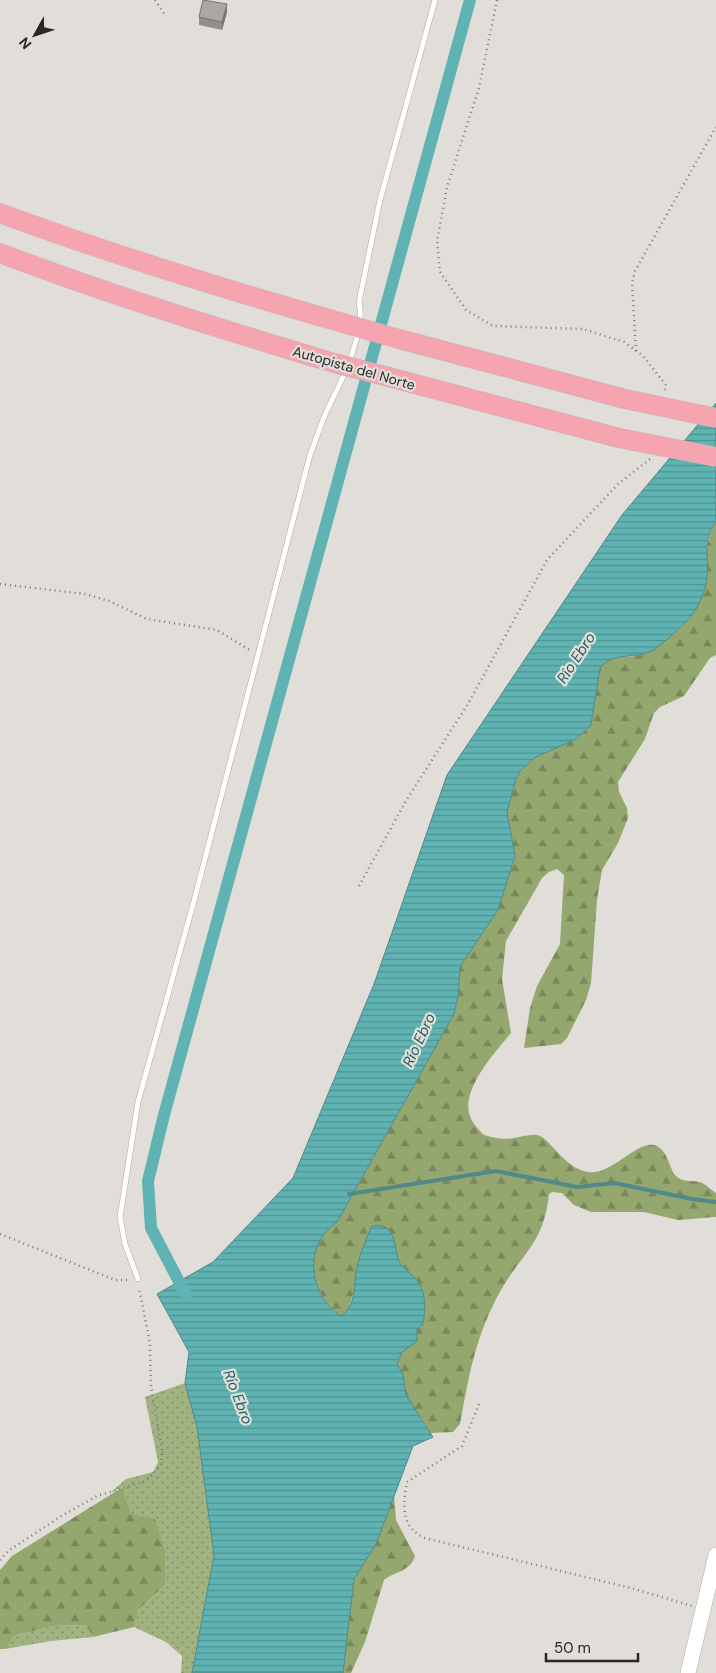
<svg xmlns="http://www.w3.org/2000/svg" width="716" height="1673" viewBox="0 0 716 1673" font-family="'DM Sans',sans-serif">
  <defs>
    <pattern id="grass-dots" width="8" height="8" patternUnits="userSpaceOnUse" patternTransform="scale(1.25)"><rect width="8" height="8" fill="#a2b382"/><path d="M2 2h.1M6 6h.1" fill="none" stroke="#84926a" stroke-width="1.8" stroke-linecap="round"/></pattern>
    <pattern id="forest-firs" width="22" height="20" patternUnits="userSpaceOnUse" patternTransform="scale(1.25)"><rect width="22" height="20" fill="#94a76e"/><path d="M5 1l3.5 6h-7zM16 11l3.5 6h-7z" fill="#79885a"/></pattern>
    <pattern id="water-rules" width="6" height="5" patternUnits="userSpaceOnUse" patternTransform="scale(1.25)"><rect width="6" height="5" fill="#60b3b3"/><path d="M0 2.5h6" fill="none" stroke="#4f9291"/></pattern>
  </defs>
  <rect width="100%" height="100%" fill="#e1ded9"/>
  <path fill="url(#grass-dots)" d="M185,1383L197,1427L214,1555L192,1673H181L182,1656L166,1642L134,1627L138,1610L165,1585L131,1514L123,1487L110,1493L126,1479L153,1472L158,1462L145,1397Z
    M86,1625L93,1637L51,1641L5,1649L14,1636L52,1626Z"/>
  <path fill="url(#forest-firs)" d="M716,521V655L710,658L684,696L660,707L654,713L645,739L618,782L619,792L627,808L628,818L618,843L602,870L597,900L591,983L586,1000L567,1038L561,1044L524,1048L530,1008L537,986L560,944L564,875L557,869L549,872L542,878L506,941L502,979L511,1033C496,1051 463,1087 469,1113C471,1122 478,1129 484,1135C494,1138 504,1140 514,1138C521,1137 530,1134 537,1135C550,1137 563,1168 588,1172C612,1176 639,1137 657,1146C668,1152 669,1167 675,1175C682,1183 692,1180 700,1182C706,1184 711,1190 716,1193V1217L678,1220L644,1212H591L574,1205L562,1193L552,1192L549,1194C544,1246 517,1257 496,1299C474,1343 469,1376 460,1424L453,1432L430,1433C424,1418 412,1409 406,1395C401,1385 403,1374 397,1364L402,1352L414,1343L417,1329L423,1324C429,1287 418,1288 400,1262L353,1294L348,1311L341,1316C308,1293 303,1245 337,1222L454,1014L458,997L460,967L498,910L515,856L507,812L516,779L520,771L534,758L576,739L591,725L600,668C613,652 626,660 642,654C656,649 682,628 691,616C716,584 697,553 716,521Z
    M123,1487L131,1514L155,1519L165,1551V1585L138,1610L134,1627L93,1637L86,1625L52,1626L14,1636L5,1649H0V1570L12,1556Z
    M394,1495L396,1520L415,1556C410,1572 395,1571 384,1580L365,1642L351,1673H343L354,1579L376,1544Z"/>
  <path fill="url(#water-rules)" stroke="#4f8988" d="M716,403V521C701,545 710,552 707,576C706,589 700,604 692,615C686,623 658,649 649,652C632,659 613,652 600,668L591,725L576,739L534,758L520,771L516,779L507,812L515,856L498,910L460,967L458,997L454,1014L337,1222C303,1245 308,1294 341,1316C357,1305 353,1285 357,1268C360,1254 366,1239 372,1226C397,1222 393,1245 399,1261C402,1267 408,1271 413,1276C426,1288 426,1307 423,1324L417,1329V1341L402,1352L397,1364L403,1374L406,1395L433,1437L413,1446L376,1544L354,1579L343,1673H192L214,1555L197,1427L185,1383L189,1352L157,1294L213,1262L293,1178L374,984L447,775L622,515Z"/>
  <g fill="none" stroke-linecap="round" stroke-linejoin="round">
    <path stroke="#4f8988" stroke-width="4" d="M349,1194L496,1171L577,1187L614,1183L692,1199L716,1202"/>
    <path stroke="#60b3b3" stroke-width="12" d="M186,1295L151,1228L148,1181L164,1115L470,0"/>
    <defs>
      <path id="lane" d="M138,1279L125,1244L120,1217L138,1102L194,901L310,455C316,440 321,423 328,408C341,383 366,331 359,302L380,200L435,0"/>
      <path id="secondary" d="M688,1673L716,1555"/>
      <path id="highway" d="M0,213C113,255 227,290 343,323
        M0,253C110,295 221,329 334,363
        M399,339L625,399
        M385,376L619,438"/>
    </defs>
    <use href="#lane" stroke="#aba8a3" stroke-width="6"/>
    <use href="#secondary" stroke="#aba8a3" stroke-width="16"/>
    <use href="#highway" stroke="#babab9" stroke-width="20"/>
    <path stroke="#7d7b78" stroke-width="2.5" stroke-dasharray="1 4" stroke-linecap="butt" d="M155,0L166,16
      M497,0L479,88L447,187L437,241L440,272L466,310L493,326L583,329L624,342L642,355L666,385L664,393
      M636,351L632,283L635,271L716,127
      M0,584L85,594L109,601L147,619L217,630L251,651
      M359,886L407,799L468,704L547,560L618,484L650,459
      M0,1234L115,1280H130
      M479,1404L462,1446L407,1482C403,1505 400,1527 425,1538L631,1588L692,1606
      M0,1560L8,1551L63,1515L97,1496L146,1481L161,1465L162,1449L151,1386L150,1344L139,1287"/>
    <use href="#lane" stroke="#fff" stroke-width="5"/>
    <use href="#secondary" stroke="#fff" stroke-width="15"/>
    <use href="#highway" stroke="#f5a4b0" stroke-width="19"/>
    <defs>
      <path id="highway-bridge" d="M343,323L399,339
        M334,363L385,376
        M625,399L716,418
        M619,438L716,457"/>
    </defs>
    <use href="#highway-bridge" stroke="#babab9" stroke-width="20" stroke-linecap="butt"/>
    <use href="#highway-bridge" stroke="#f5a4b0" stroke-width="19"/>
  </g>
  <path fill="#948f8f" d="M227,12L222,30L199,25V17Z"/>
  <path fill="#787474" d="M227,4V12L222,30V22Z"/>
  <path fill="#aca6a6" stroke="#787474" d="M203,0L227,4L222,22L199,17Z"/>
  <g text-anchor="middle" dominant-baseline="central" stroke-width="4.5" stroke-linejoin="round" paint-order="stroke">
    <g font-size="14" fill="#282725" stroke="#e1ded9">
      <text transform="translate(354 368) rotate(16)">Autopista del Norte</text>
    </g>
    <g font-size="15" font-style="italic" fill="#1c6162" stroke="#e1ded9">
      <text transform="translate(576 658) rotate(-57)">Río Ebro</text>
      <text transform="translate(419 1040) rotate(-65)">Río Ebro</text>
      <text transform="translate(238 1397) rotate(69)">Río Ebro</text>
    </g>
  </g>
  <g transform="translate(35 35) rotate(230)" stroke="#e1ded9" stroke-width="4" paint-order="stroke">
  <path d="M0-4L9 19L0 12L-9 19Z" fill="#282725"/>
  <text y="-8" font-size="14" font-weight="bold" text-anchor="middle" fill="#282725">N</text>
  </g>
  <path d="M546 1653v8h92v-8" fill="none" stroke="#282725" stroke-width="2.5"/>
  <text x="554" y="1653" font-size="15" fill="#282725" stroke="#e1ded9" stroke-width="4" paint-order="stroke">50 m</text>
</svg>
